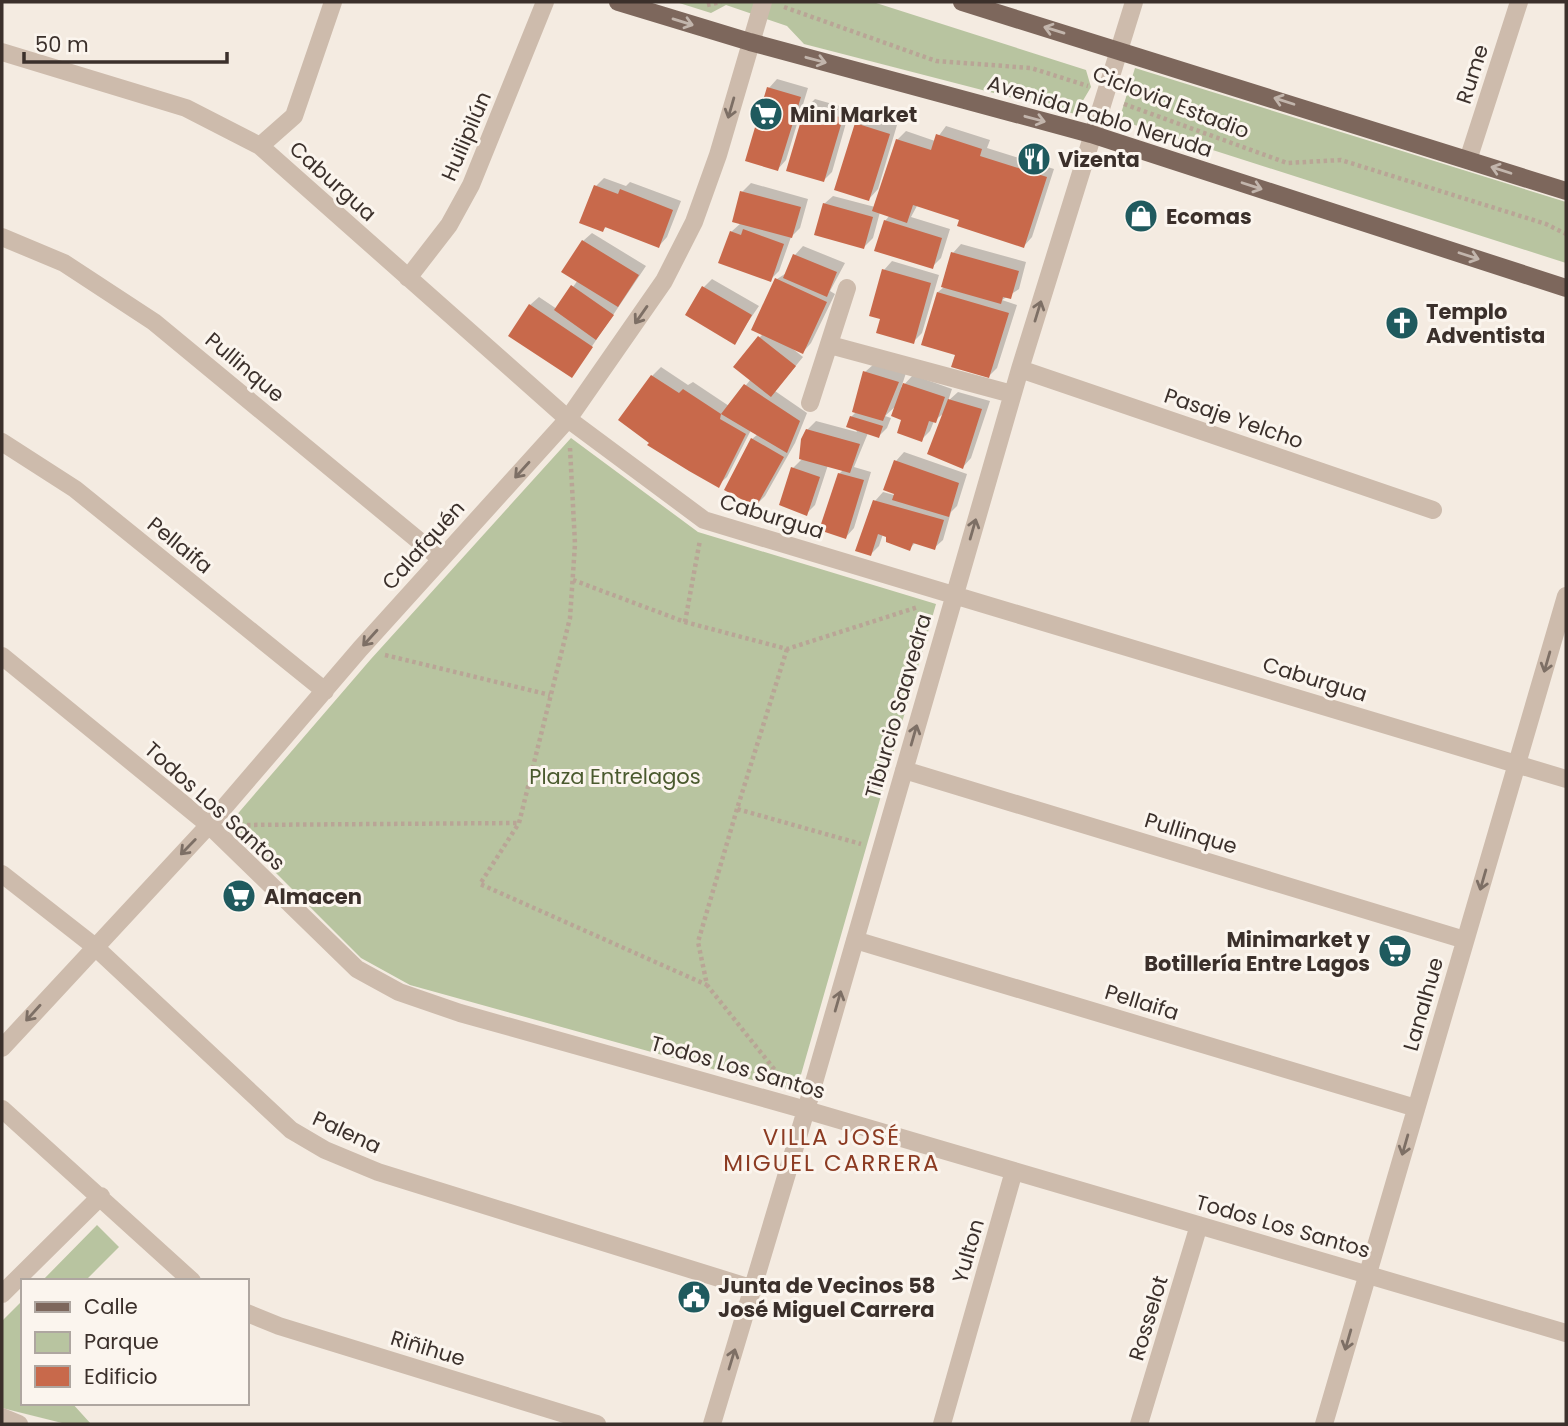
<svg xmlns="http://www.w3.org/2000/svg" width="1568" height="1426" viewBox="0 0 1568 1426" font-family="Poppins,sans-serif">
  <rect width="100%" height="100%" fill="#f4ebe1"/>
  <path fill="#b8c4a0" d="M676,2H873L1086,70L1091,87L1075,114L804,44L787,26L726,5L711,13Z
    M1135,68L1566,202V263L1119,120Z
    M571,438L698,532L936,604L796,1092L410,985L361,958L228,825L371,659Z
    M97,1225L119,1247L85,1281H42Z
    M23,1300V1403H72L91,1424H66L2,1408V1321Z"/>
  <path fill="#0003" d="M777,79L808,88L786,160L778,169L769,88Z
    M815,99L850,109L832,172L824,180L806,108Z
    M865,116L897,125L878,189L869,199L856,124Z
    M946,126L990,140L987,148L1054,169L1032,237L1024,246L962,218L918,204L911,217L950,229L941,258L932,267L885,221L890,215L880,212L873,238L864,247L824,204L833,196L875,207L897,140L906,131L935,141Z
    M604,178L626,186L630,182L681,201L667,237L659,246L607,226L603,230L596,186Z
    M751,183L808,199L800,228L791,237L779,271L770,280L731,232L741,223L742,192Z
    M592,233L646,266L572,376L530,305L539,297L557,309L578,280L583,241Z
    M961,244L1026,262L1019,289L1002,300L1017,305L997,368L989,376L957,354L938,292L944,287L953,253Z
    M803,246L845,263L830,291L835,294L811,343L803,352L793,349L803,357L775,391L807,413L795,443L765,496L756,505L752,439L758,434L751,430L727,477L718,485L652,376L661,367L688,385L693,382L729,406L751,379L759,338L763,334L777,279L788,272L795,255Z
    M892,261L939,275L922,333L913,342L882,318L884,270Z
    M712,279L759,306L734,342L704,287Z
    M874,364L906,373L901,388L913,375L952,389L948,401L958,392L990,401L971,458L963,467L944,413L934,421L930,431L921,440L897,405L885,416L891,418L887,428L879,436L868,433L854,467L871,472L854,528L846,537L839,474L844,469L828,465L815,505L806,514L793,468L803,458L807,430L816,421L857,432L851,417L857,411L865,372Z
    M904,452L967,474L957,506L951,512L943,540L934,548L916,542L909,549L883,534L879,546L871,554L875,501L883,492L894,495L896,461Z"/>
  <path fill="#c8694b" d="M767,87L801,97L778,171L745,161Z
    M805,107L843,118L824,182L786,171Z
    M855,123L890,134L869,201L834,190Z
    M936,134L982,149L980,156L1047,177L1024,248L957,226L959,220L913,205L907,223L872,211L896,139L931,150Z
    M594,185L618,194L620,189L673,210L659,248L605,227L603,232L579,223Z
    M740,191L801,207L792,238L732,222Z
    M823,203L873,217L864,249L814,235Z
    M884,220L942,238L933,269L874,251Z
    M743,229L784,244L771,282L718,263L730,231L741,235Z
    M582,240L639,275L618,307L561,272Z
    M951,252L1019,271L1011,299L1003,297L1001,304L941,287Z
    M793,254L837,272L827,297L783,278Z
    M882,269L931,283L914,344L876,333L880,319L869,316Z
    M775,278L827,302L803,354L751,330Z
    M571,285L614,315L596,340L554,310Z
    M702,286L752,315L735,345L685,315Z
    M937,292L1009,313L989,378L951,367L955,355L921,345Z
    M529,304L593,347L572,378L508,336Z
    M758,336L796,366L771,397L733,367Z
    M863,371L899,382L883,421L852,412Z
    M651,375L679,393L683,389L721,414L744,384L800,421L787,453L721,414L720,419L746,434L719,488L689,471L647,445L649,443L618,420Z
    M903,383L945,397L936,423L929,421L922,442L897,433L901,420L891,416Z
    M948,399L982,409L963,469L927,454Z
    M850,416L883,426L879,438L846,427Z
    M806,429L860,444L850,473L799,459L801,439Z
    M751,438L784,457L756,507L724,490Z
    M894,460L959,483L949,517L892,500L894,494L883,490Z
    M791,467L820,477L807,516L779,505Z
    M838,473L864,480L846,539L819,530Z
    M873,500L944,520L935,550L913,543L910,551L886,542V537L878,534L871,556L855,551Z"/>
  <g fill="none" stroke-linecap="round" stroke-linejoin="round">
    <path stroke="#b9a596" stroke-width="4.5" stroke-dasharray="3.5 3.5" stroke-linecap="butt" d="M707,5L721,2
      M784,7L936,61L1031,68L1088,86
      M1124,104L1287,163L1341,160L1546,224L1566,234
      M570,448L575,544L570,618L519,823L480,884L707,985
      M573,580L685,622L787,649L918,607
      M685,622L700,540
      M787,649L737,809L861,844
      M385,655L550,695
      M737,809L698,942L707,985L782,1079
      M240,825L518,823"/>
    <path stroke="#cdbbac" stroke-width="18" d="M2,52L186,108L260,146L568,419L704,520L1566,779
      M260,146L294,116L333,2
      M1468,160L1519,2
      M2,237L64,263L154,322L441,559
      M408,278L449,225L471,185L545,2
      M830,345L1012,394
      M1020,369L1433,510
      M810,403L847,288
      M2,442L75,489L325,691
      M2,656L209,825L357,969L399,992L460,1013L806,1110L1566,1333
      M904,770L1465,940
      M2,874L94,946L291,1130L325,1150L378,1172L754,1289
      M855,940L1416,1108
      M2,1048L209,825L360,649L568,419L664,281L694,222L718,155L763,2
      M2,1109L192,1281
      M2,1294L101,1196
      M247,1313L279,1326L597,1424
      M2,1417L19,1424
      M712,1424L806,1110L1020,369L1134,2
      M942,1424L1014,1171
      M1139,1424L1199,1225
      M1324,1424L1566,596"/>
    <path stroke="#7d675c" stroke-width="18" d="M618,2L750,42L1091,134L1566,288
      M962,2L1566,191"/>
  </g>
  <defs><path id="oneway-shaft" d="M-6 0H5M1.5-3L5.5 0L1.5 3" fill="none" stroke-width="1.6" stroke-linecap="round" stroke-linejoin="round" transform="scale(1.75)"/></defs>
  <g stroke="#c2b5ac">
    <use href="#oneway-shaft" transform="translate(683 22) rotate(17)"/>
    <use href="#oneway-shaft" transform="translate(1054 30) rotate(-163)"/>
    <use href="#oneway-shaft" transform="translate(816 60) rotate(15)"/>
    <use href="#oneway-shaft" transform="translate(1284 101) rotate(-162)"/>
    <use href="#oneway-shaft" transform="translate(1035 119) rotate(15)"/>
    <use href="#oneway-shaft" transform="translate(1501 170) rotate(-162)"/>
    <use href="#oneway-shaft" transform="translate(1252 186) rotate(18)"/>
    <use href="#oneway-shaft" transform="translate(1469 256) rotate(18)"/>
  </g>
  <g stroke="#7d6f65">
    <use href="#oneway-shaft" transform="translate(731 108) rotate(106)"/>
    <use href="#oneway-shaft" transform="translate(1038 311) rotate(-73)"/>
    <use href="#oneway-shaft" transform="translate(641 315) rotate(125)"/>
    <use href="#oneway-shaft" transform="translate(522 470) rotate(132)"/>
    <use href="#oneway-shaft" transform="translate(973 529) rotate(-74)"/>
    <use href="#oneway-shaft" transform="translate(370 638) rotate(132)"/>
    <use href="#oneway-shaft" transform="translate(1547 662) rotate(106)"/>
    <use href="#oneway-shaft" transform="translate(914 735) rotate(-74)"/>
    <use href="#oneway-shaft" transform="translate(188 847) rotate(134)"/>
    <use href="#oneway-shaft" transform="translate(1483 880) rotate(106)"/>
    <use href="#oneway-shaft" transform="translate(838 1001) rotate(-74)"/>
    <use href="#oneway-shaft" transform="translate(33 1013) rotate(132)"/>
    <use href="#oneway-shaft" transform="translate(1405 1145) rotate(106)"/>
    <use href="#oneway-shaft" transform="translate(1348 1340) rotate(106)"/>
    <use href="#oneway-shaft" transform="translate(732 1359) rotate(-73)"/>
  </g>
  <defs>
    <symbol id="supermarket-disc" viewBox="-11 -11 22 22"><circle r="9.5" fill="#1f5a5e" stroke="#fbf5ee"/><path d="M-6-5.5h2.5l.6 2H6L4.5 2H-2.5L-4.4-4H-6ZM-1.5 3.2a1.3 1.3 0 1 0 .1 0ZM3 3.2a1.3 1.3 0 1 0 .1 0Z" fill="#fff"/></symbol>
    <symbol id="restaurant-disc" viewBox="-11 -11 22 22"><circle r="9.5" fill="#1f5a5e" stroke="#fbf5ee"/><path d="M-5-6h1v4h1v-4h1v4h1v-4h1v5L-1.5 .5V6h-2V.5L-5-1ZM5-6V6H3V1.5H1.5Q1.5-4 5-6Z" fill="#fff"/></symbol>
    <symbol id="shop-disc" viewBox="-11 -11 22 22"><circle r="9.5" fill="#1f5a5e" stroke="#fbf5ee"/><path d="M-5-2.5h2.3a2.7 3.5 0 0 1 5.4 0H5L5.5 6h-11ZM-1.5-2.5h3a1.5 2.3 0 0 0-3 0Z" fill="#fff"/></symbol>
    <symbol id="church-disc" viewBox="-11 -11 22 22"><circle r="9.5" fill="#1f5a5e" stroke="#fbf5ee"/><path d="M-1.2-6h2.4v3.5h3.3v2.4h-3.3V6h-2.4V-.1h-3.3v-2.4h3.3Z" fill="#fff"/></symbol>
    <symbol id="civic-disc" viewBox="-11 -11 22 22"><circle r="9.5" fill="#1f5a5e" stroke="#fbf5ee"/><path d="M-.6-6.5H3V-4.5H.6V-3L4-1V1h2V6H-6V1h2V-1L-.6-3ZM-1.2 2.5V6h2.4V2.5Z" fill="#fff"/></symbol>
  </defs>
  <g fill-rule="evenodd">
    <use href="#supermarket-disc" x="747" y="95" width="38" height="38"/>
    <use href="#restaurant-disc" x="1015" y="140" width="38" height="38"/>
    <use href="#shop-disc" x="1122" y="197" width="38" height="38"/>
    <use href="#church-disc" x="1383" y="304" width="38" height="38"/>
    <use href="#supermarket-disc" x="220" y="877" width="38" height="38"/>
    <use href="#supermarket-disc" x="1376" y="932" width="38" height="38"/>
    <use href="#civic-disc" x="675" y="1278" width="38" height="38"/>
  </g>
  <g text-anchor="middle" dominant-baseline="central" stroke-width="6" stroke-linejoin="round" paint-order="stroke">
    <g font-size="21" fill="#3b302b" stroke="#fbf5ee">
      <text transform="translate(1472 74) rotate(-72)">Rume</text>
      <text transform="translate(1171 102) rotate(21)">Ciclovia Estadio</text>
      <text transform="translate(1100 116) rotate(17)">Avenida Pablo Neruda</text>
      <text transform="translate(466 136) rotate(-67)">Huilipilún</text>
      <text transform="translate(333 181) rotate(42)">Caburgua</text>
      <text transform="translate(245 367) rotate(40)">Pullinque</text>
      <text transform="translate(1234 418) rotate(19)">Pasaje Yelcho</text>
      <text transform="translate(772 516) rotate(17)">Caburgua</text>
      <text transform="translate(180 545) rotate(39)">Pellaifa</text>
      <text transform="translate(423 545) rotate(-48)">Calafquén</text>
      <text transform="translate(1315 679) rotate(17)">Caburgua</text>
      <text transform="translate(898 706) rotate(-74)">Tiburcio Saavedra</text>
      <text transform="translate(215 806) rotate(42)">Todos Los Santos</text>
      <text transform="translate(1191 833) rotate(17)">Pullinque</text>
      <text transform="translate(1142 1002) rotate(17)">Pellaifa</text>
      <text transform="translate(1423 1004) rotate(-74)">Lanalhue</text>
      <text transform="translate(738 1067) rotate(16)">Todos Los Santos</text>
      <text transform="translate(347 1132) rotate(25)">Palena</text>
      <text transform="translate(1283 1226) rotate(16)">Todos Los Santos</text>
      <text transform="translate(968 1251) rotate(-74)">Yulton</text>
      <text transform="translate(1148 1318) rotate(-73)">Rosselot</text>
      <text transform="translate(428 1348) rotate(17)">Riñihue</text>
    </g>
    <g font-size="21" font-weight="bold" fill="#3b302b" stroke="#fbf5ee" text-anchor="start">
      <text x="790" y="114">Mini Market</text>
      <text x="1058" y="159">Vizenta</text>
      <text x="1166" y="216">Ecomas</text>
      <text x="1426" y="311">Templo<tspan x="1426" dy="24">Adventista</tspan></text>
      <text x="264" y="896">Almacen</text>
      <text x="1370" y="939" text-anchor="end">Minimarket y<tspan x="1370" dy="24">Botillería Entre Lagos</tspan></text>
      <text x="718" y="1285">Junta de Vecinos 58<tspan x="718" dy="24">José Miguel Carrera</tspan></text>
    </g>
    <g font-size="21" fill="#4a5a2e" stroke="#fbf5ee">
      <text x="615" y="776">Plaza Entrelagos</text>
    </g>
    <g font-size="23" letter-spacing="2" fill="#8c3b22" stroke="#fbf5ee">
      <text x="832" y="1137">VILLA JOSÉ<tspan x="832" dy="26">MIGUEL CARRERA</tspan></text>
    </g>
  </g>
  <rect width="1568" height="1426" fill="none" stroke="#3b302b" stroke-width="7"/>
  <rect x="21" y="1279" width="228" height="126" fill="#fbf5ee" stroke="#aea6a0" stroke-width="2"/>
  <rect x="35" y="1302" width="35" height="10" fill="#7d675c" stroke="#aea6a0" stroke-width="2"/>
  <text x="84" y="1314" font-size="21" fill="#3b302b">Calle</text>
  <rect x="35" y="1332" width="35" height="21" fill="#b8c4a0" stroke="#aea6a0" stroke-width="2"/>
  <text x="84" y="1349" font-size="21" fill="#3b302b">Parque</text>
  <rect x="35" y="1366" width="35" height="21" fill="#c8694b" stroke="#aea6a0" stroke-width="2"/>
  <text x="84" y="1384" font-size="21" fill="#3b302b">Edificio</text>
  <path d="M24 52v10h203v-10" fill="none" stroke="#3b302b" stroke-width="3.5"/>
  <text x="35" y="52" font-size="21" fill="#3b302b" stroke="#fbf5ee" stroke-width="5" paint-order="stroke">50 m</text>
</svg>
